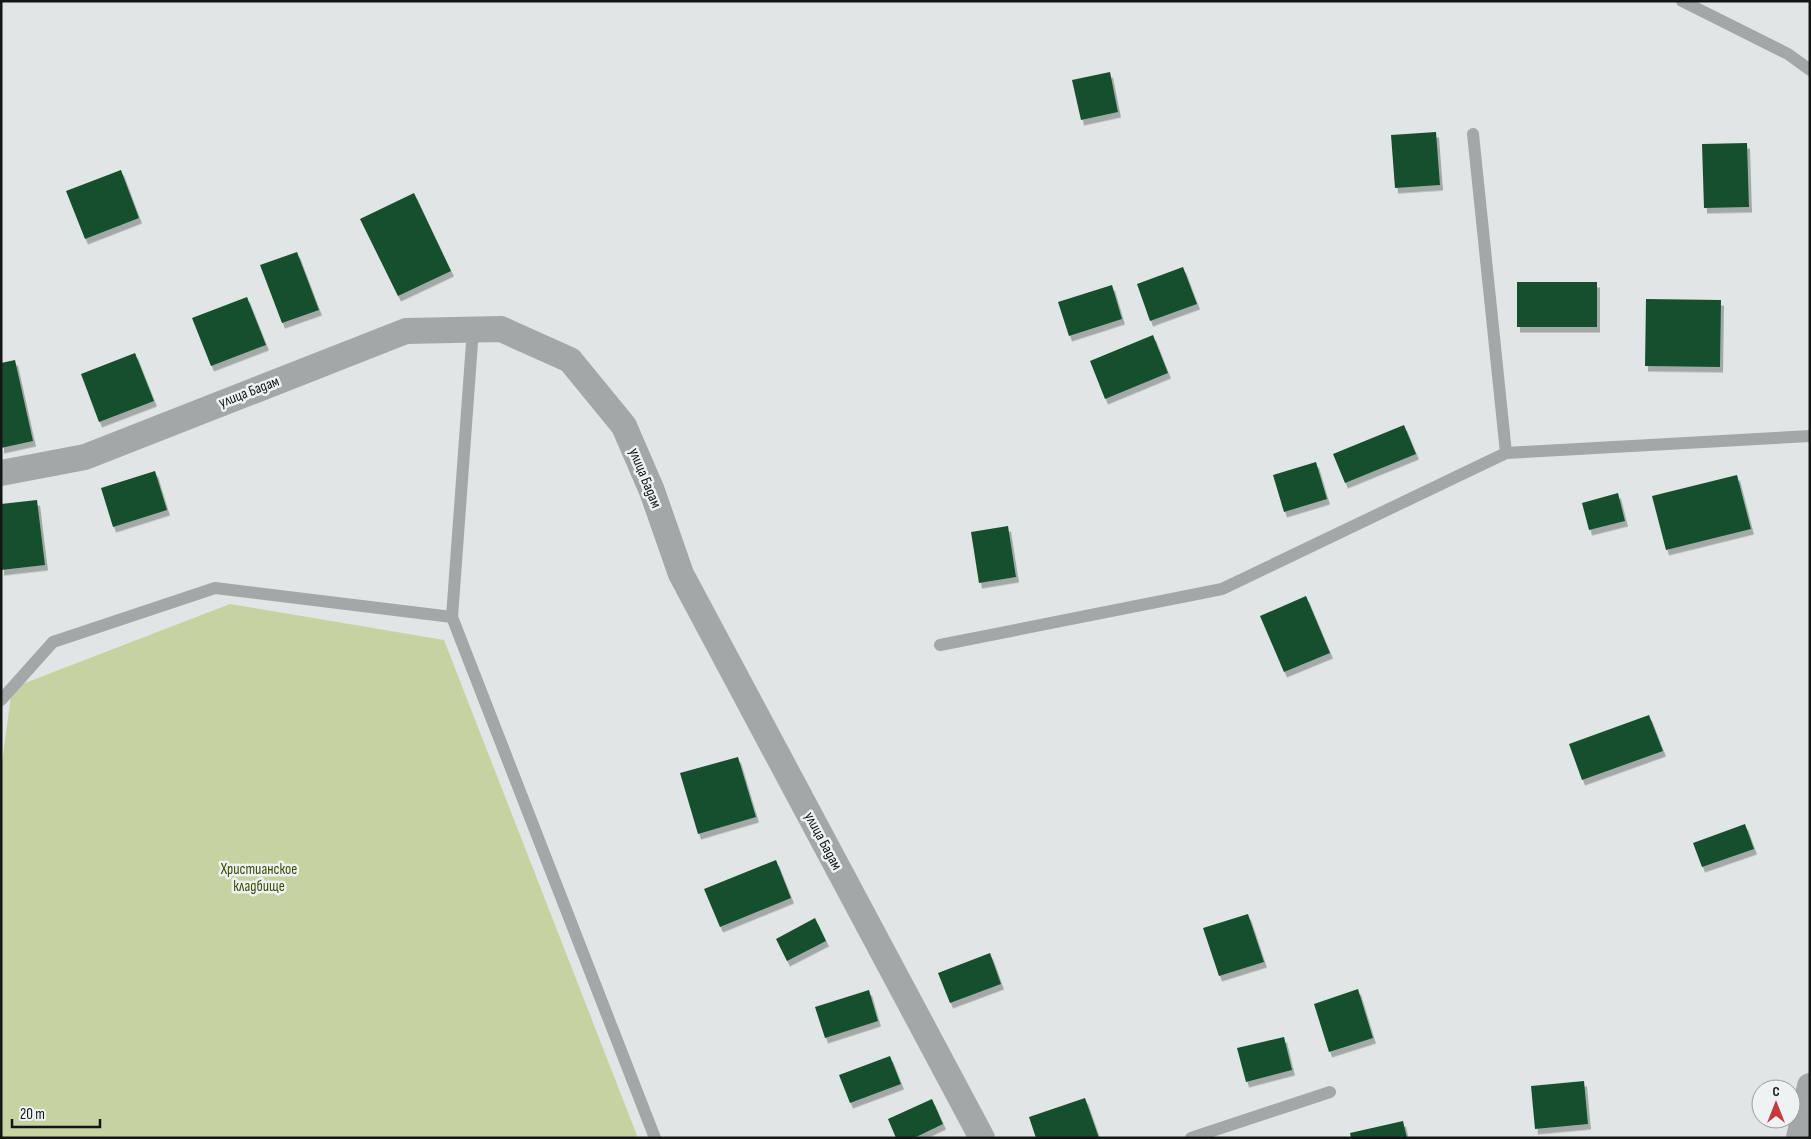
<svg xmlns="http://www.w3.org/2000/svg" width="1811" height="1139" viewBox="0 0 1811 1139" font-family="'Sofia Sans Condensed',sans-serif">
  <defs>
    <filter id="shadow"><feDropShadow dx="3" dy="5.5" stdDeviation="0" flood-color="#0004"/></filter>
  </defs>
  <rect width="100%" height="100%" fill="#dfe6e5"/>
  <path fill="#c5d3a0" d="M230,604L444,640L638,1138H1V770L12,688Z"/>
  <path fill="#18502d" filter="url(#shadow)" d="M1110,72L1118,112L1081,120L1072,80Z
    M1436,132L1440,185L1395,188L1391,135Z
    M1747,143L1749,207L1704,208L1702,144Z
    M121,170L139,218L85,239L66,191Z
    M414,193L451,271L398,296L360,219Z
    M297,252L319,310L282,323L260,265Z
    M1183,267L1197,304L1150,321L1137,284Z
    M1517,282H1597V327H1517Z
    M1112,285L1122,319L1069,336L1058,302Z
    M247,297L266,345L211,366L192,318Z
    M1646,299L1721,300L1720,367L1645,366Z
    M1153,335L1168,373L1105,399L1090,361Z
    M135,353L154,401L99,422L81,374Z
    M15,360L33,441L1,448V363Z
    M1404,425L1416,454L1345,483L1333,454Z
    M1316,462L1327,499L1284,512L1273,475Z
    M155,471L167,510L113,527L101,488Z
    M1737,475L1751,529L1666,550L1652,496Z
    M1618,493L1625,521L1589,530L1582,503Z
    M37,500L45,565L1,570V504Z
    M1008,526L1016,577L979,583L971,532Z
    M1306,596L1330,653L1284,672L1260,616Z
    M1649,715L1663,751L1582,780L1569,744Z
    M738,757L756,817L698,834L680,773Z
    M1745,824L1754,849L1702,867L1693,843Z
    M776,860L791,898L720,927L704,889Z
    M1248,914L1264,962L1219,976L1203,928Z
    M815,918L826,941L787,961L776,939Z
    M990,953L1001,984L950,1003L938,973Z
    M1358,989L1373,1038L1329,1052L1314,1004Z
    M869,990L878,1021L825,1038L815,1007Z
    M1284,1037L1292,1070L1246,1082L1237,1048Z
    M890,1056L901,1084L850,1103L839,1075Z
    M1584,1081L1588,1124L1535,1129L1531,1086Z
    M1085,1098L1099,1138H1036L1029,1117Z
    M932,1099L943,1124L914,1138H896L888,1119Z
    M1403,1121L1407,1138H1351L1350,1133Z"/>
  <g fill="none" stroke-linecap="round" stroke-linejoin="round">
    <path stroke="#a4a7a8" stroke-width="12" d="M1682,1L1788,54L1810,70
      M1473,134L1506,453
      M473,329L452,617L655,1138
      M940,645L1222,589L1506,453L1810,436
      M1,700L53,642L215,588L452,617
      M1191,1138L1330,1092"/>
    <path stroke="#a4a7a8" stroke-width="26" d="M1,473L85,457L406,331L501,329L570,360L624,426L652,491L681,574L982,1138
      M1799,1138L1810,1086"/>
  </g>
  <g text-anchor="middle" dominant-baseline="central" stroke-width="5" stroke-linejoin="round" paint-order="stroke">
    <g font-size="15" fill="#141616" stroke="#ecf3f2">
      <text transform="translate(249 392) rotate(-21)">улица Бадам</text>
      <text transform="translate(645 478) rotate(68)">улица Бадам</text>
      <text transform="translate(823 841) rotate(62)">улица Бадам</text>
    </g>
    <g font-size="15" fill="#3d4a01" stroke="#ecf3f2">
      <text x="259" y="869">Христианское<tspan x="259" dy="17">кладбище</tspan></text>
    </g>
  </g>
  <rect width="1811" height="1139" fill="none" stroke="#141616" stroke-width="5"/>
  <g transform="translate(1776 1104)"><circle r="24" fill="#ecf3f2" stroke="#969b9a"/>
  <path d="M0-4L9 19L0 12L-9 19Z" fill="#c8383d"/>
  <text y="-8" font-size="14" font-weight="bold" text-anchor="middle" fill="#141616">С</text>
  </g>
  <path d="M12 1119v8h88v-8" fill="none" stroke="#141616" stroke-width="2.5"/>
  <text x="20" y="1119" font-size="15" fill="#141616" stroke="#ecf3f2" stroke-width="4" paint-order="stroke">20 m</text>
</svg>
